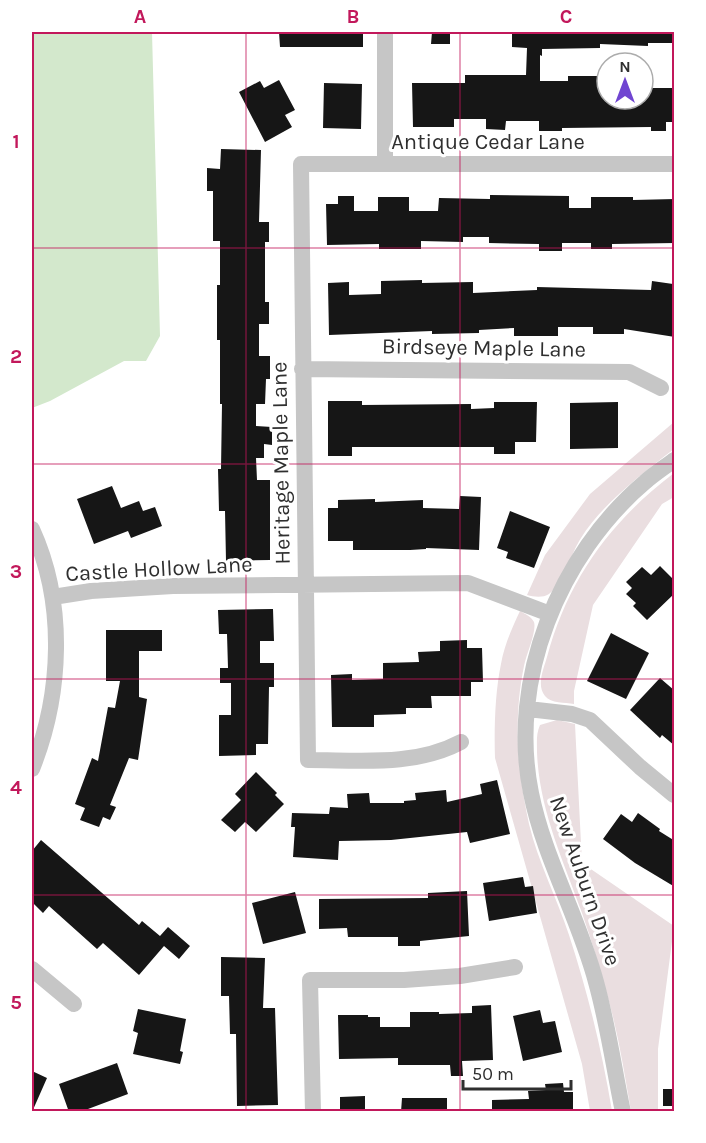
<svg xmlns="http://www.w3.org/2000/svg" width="706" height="1143" viewBox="0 0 706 1143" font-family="Karla,sans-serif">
  <rect width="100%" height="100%" fill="#fff"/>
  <path fill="#eadee0" d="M674,422V449C643,473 602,504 581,538C570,555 565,581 549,594C543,598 534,597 527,595L545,555L590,494Z
    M674,473V497L662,504L593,605L574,691V704C565,702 551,704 545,696C536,685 544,668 547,657C568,579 611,521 674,473Z
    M520,611C525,614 531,616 534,622C537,631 526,655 524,666C517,699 516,736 520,770C522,788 525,806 529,824C538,862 557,898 569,935C588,993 602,1051 612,1111H590L582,1064L495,758C494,730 495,692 501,664C504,646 512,628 520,611Z
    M557,720L575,724L582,863L674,926L658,1049V1111H631C624,1071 618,1031 606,991C599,965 591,939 582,913C563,860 539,809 537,752C537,742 536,734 540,725Z"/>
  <path fill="#d3e8cc" d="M32,32H152L160,336L146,361H124L50,401L32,408Z"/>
  <path fill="#161616" d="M279,32H363V47H280Z
    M432,32H450V44H431Z
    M512,32H675V43H648V46L600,44V48L542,49V56L540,55V81H568V76H607V99H643V88H675V122H666V131H651V127L562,128V131H539V121H506L505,130L486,129V119H454V127H413L412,83H465V75H526L527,48L512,47Z
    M279,80L295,110L285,115L292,127L265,142L239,92L260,81L264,88Z
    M324,83L362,84L361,129L323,128Z
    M221,149L261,150L259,222H269V242H265V302H269V324H259V356H270V379H266L265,404H256V426L272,427V445L264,444V458H256L257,480H270V560L226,561L225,511H219L218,469H221L222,404H220V340H217V285H220V241H213V191H207V168L220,169Z
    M490,195L569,196V208H591V197H633V200L675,199V243L612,244V249H591V243H562V251H539V244L489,243V237H463V242L421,241V249H379V244L327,245L326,204H338V196H354V211H378V197H409V211H438L439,198L490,199Z
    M422,280V283L473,282V293L537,290V287L651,290L652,281L673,284L672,295H675V337L624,329V334H593V327H558V336H514V328L479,330V333L432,334V331L329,335L328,283L349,282V295L381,294V281Z
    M328,401H362V405L471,404V409L494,408V402H537L536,442H515V454H494V447H352V456H328Z
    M618,402V448L570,449V403Z
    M112,486L121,508L139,501L143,511L155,507L162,526L131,538L128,531L94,544L77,499Z
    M460,496L481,497L479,550L426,548V549L410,550H353V541H328V508H338V500L375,499V502L423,500V508L459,509Z
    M510,511L550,527L534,568L506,558L508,552L497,548Z
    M660,566L675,581V593L647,620L633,606L636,603L626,594L632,588L626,582L642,567L651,575Z
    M273,609L274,641H260V663H274V687H269L268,744H256V755L219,756V715H231V683H220V668H228L227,634H219L218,610Z
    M106,630H162V651H139V697L147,699L138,760L129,758L110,805L116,807L110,820L103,817L99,827L80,820L85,808L75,804L92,758L98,761L108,707L115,708L120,681H106Z
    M611,633L649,653L626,699L587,681Z
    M467,640V648H482L483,682H471V696H431L432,708H406V714L374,715V727H332L331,675L352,674V680L383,679V663L419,662L418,652L440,651V641Z
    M660,678L675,691V746L662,735L660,738L630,710Z
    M256,772L277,793L275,795L284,804L256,832L245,822L235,832L221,820L241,800L235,794Z
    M497,780L510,834L470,843L467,832L391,840L339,841L338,860L293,857L295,827H291L292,813L329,814L330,807L348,808L347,794L369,793L370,803H404V801L416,800L415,793L446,790L447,802L482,794L480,784Z
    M638,813L660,829L659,831L675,841V887L635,863L603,839L621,814L632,822Z
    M41,840L139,925L142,921L160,936L168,927L190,946L179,959L164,946L139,975L103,943L97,949L49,906L43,913L32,902V851Z
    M523,877L525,887L533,886L537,913L489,921L483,883Z
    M467,891L469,936L420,941V946H398V937H348L347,928L319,929V899L428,898V893Z
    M295,892L306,933L263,944L252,903Z
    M221,957L265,958L263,1008H275L278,1105L237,1106L236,1034H230L229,996H221Z
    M491,1005L493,1060L462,1061L463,1076H451L450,1065H398V1058L339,1059L338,1015H368V1017H380V1027H410V1012H439V1014L472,1013V1006Z
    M138,1009L186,1019L180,1051L183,1052L180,1064L133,1054L138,1033L133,1031Z
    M540,1010L543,1023L555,1021L562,1052L523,1061L513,1016Z
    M117,1063L128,1094L80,1112H69L59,1084Z
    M32,1071L47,1078L32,1112Z
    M563,1083L564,1092H573V1112H492V1100L529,1099L528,1091L546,1090L545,1084Z
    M663,1089H675V1106H663Z
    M365,1096V1112H340V1097Z
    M402,1098H447V1112H401Z"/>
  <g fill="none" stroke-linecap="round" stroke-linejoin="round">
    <path stroke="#c6c6c6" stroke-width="16" d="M385,32V164
      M302,369L629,372L661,388
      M32,529C66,603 62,694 32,769
      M53,597L91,591L173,586L468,583L550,614
      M528,709L572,714L590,720L640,767L674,795
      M461,742C414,767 359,760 308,760L301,164H674
      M32,969L74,1004
      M313,1112L310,980H404L460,976L515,967
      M623,1112C614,1069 608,1025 596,982C579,918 544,858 531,793C508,680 559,555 645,482C654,474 665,467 674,460"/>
  </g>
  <path fill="none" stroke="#c2185b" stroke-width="1.5" stroke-opacity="0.55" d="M246,32V1112M460,32V1112M32,248H674M32,464H674M32,679H674M32,895H674"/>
  <g text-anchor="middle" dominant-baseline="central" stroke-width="6" stroke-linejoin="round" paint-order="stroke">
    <g font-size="22" fill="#2f2f2f" stroke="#fff">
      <text x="488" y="142">Antique Cedar Lane</text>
      <text transform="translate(484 348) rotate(1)">Birdseye Maple Lane</text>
      <text transform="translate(281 463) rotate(-91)">Heritage Maple Lane</text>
      <text transform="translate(159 569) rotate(-3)">Castle Hollow Lane</text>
      <text transform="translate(585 881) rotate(71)">New Auburn Drive</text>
    </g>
  </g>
  <rect width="706" height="1143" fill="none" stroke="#ffffff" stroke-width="66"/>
  <g transform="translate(625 81)"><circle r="28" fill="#ffffff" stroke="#acacac" stroke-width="1.5"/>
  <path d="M0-4.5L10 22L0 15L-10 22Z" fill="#7045d1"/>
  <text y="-9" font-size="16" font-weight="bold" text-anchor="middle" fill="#2f2f2f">N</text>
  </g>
  <path d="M463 1080v9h108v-9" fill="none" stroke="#2f2f2f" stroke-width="3"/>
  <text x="472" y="1080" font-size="18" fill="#2f2f2f" stroke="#ffffff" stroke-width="4.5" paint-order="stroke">50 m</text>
  <rect x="33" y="33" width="640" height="1077" fill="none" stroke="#c2185b" stroke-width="2"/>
  <g font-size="20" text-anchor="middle" font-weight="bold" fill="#c2185b">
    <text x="140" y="23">A</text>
    <text x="353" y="23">B</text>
    <text x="566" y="23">C</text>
    <text x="16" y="148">1</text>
    <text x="16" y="363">2</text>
    <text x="16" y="578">3</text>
    <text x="16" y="794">4</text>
    <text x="16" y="1009">5</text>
  </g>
</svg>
